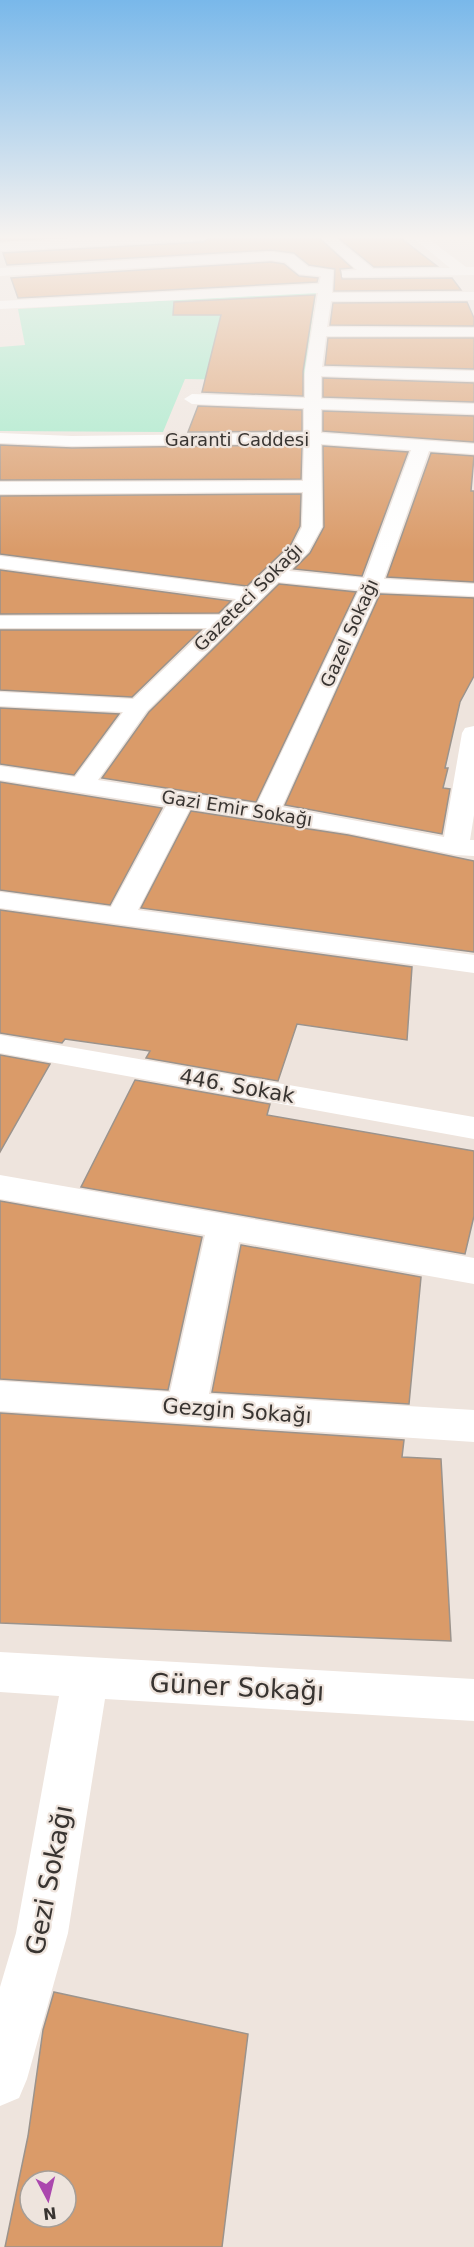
<svg xmlns="http://www.w3.org/2000/svg" width="474" height="2247" viewBox="0 0 474 2247" font-family="'DejaVu Sans',sans-serif">
  <rect width="100%" height="100%" fill="#eee4dd"/>
  <path fill="#9ce9c6" d="M316,292L303,381L185,379L163,432L0,431V347L25,345L18,309Z"/>
  <path fill="#da9b69" stroke="#9b938c" stroke-width="1.5" fill-rule="evenodd" d="M0,236H92L0,241Z
    M212,236H317L352,268L340,269L342,279L452,278L461,290L334,291L335,269L309,265L294,253L271,250L7,265L3,253L204,242Z
    M336,236H398L437,266L374,267Z
    M271,262L284,264L299,276L318,278L317,282L18,298L11,278Z
    M315,295L303,371V396L202,392L221,315H173L174,302Z
    M467,302L474,318V326L330,325L333,303Z
    M328,338H474V369L325,365Z
    M323,378L474,383V402L323,397Z
    M198,406L302,410V431L188,432Z
    M323,411L474,416V442L323,431Z
    M0,445L72,448L302,445L301,479L0,480Z
    M323,446L408,452L362,576L294,569L310,553L324,527Z
    M431,453L474,456L471,491H474V582L387,577Z
    M301,494L300,526L291,544L247,586L0,554V496Z
    M0,570L231,601L219,613L0,614Z
    M279,584L356,592L256,802L102,778L149,712Z
    M380,594L474,598V676L460,702L445,768H448L443,788L450,789L442,834L285,805Z
    M0,630H201L132,697L0,690Z
    M0,708L119,714L74,775L0,764Z
    M0,782L162,808L110,905L0,890Z
    M191,811L348,835L474,861V952L141,908Z
    M0,910L412,967L407,1040L297,1024L278,1081L146,1058L150,1051L65,1039L62,1043L0,1033Z
    M0,1055L50,1064L0,1152Z
    M135,1080L270,1104L267,1115L474,1151V1216L465,1254L81,1187Z
    M0,1201L202,1237L168,1390L0,1379Z
    M241,1245L421,1277L409,1404L212,1392Z
    M0,1413L404,1440L402,1457L441,1459L451,1641L0,1623Z
    M54,1992L248,2034L222,2247H5L28,2136L43,2030ZM30,2181H66V2217H30Z"/>
  <g fill="none" stroke-linecap="round" stroke-linejoin="round">
    <path fill="#fff" fill-rule="evenodd" d="M134,236H210L204,240L0,251V243Z
      M319,236H333L373,269L450,268L411,236H425L466,267H474V275L342,277V271L357,270Z
      M271,252L294,255L308,267L333,270L332,293L474,292V300L331,301L327,327L474,328V336H326L322,367L474,371V381L321,376V399L474,404V414L321,409V433L474,444V454L429,451L384,579L474,584V596L379,592L282,807L444,837L462,733L465,728L474,726V815L470,840H474V856L456,855L348,833L190,809L138,910L474,955V973L0,908V892L111,907L166,806L0,780V766L75,777L123,712L0,706V692L133,699L207,628H0V616L220,615L236,599L0,568V556L248,588L293,545L302,527L303,492L0,494V482L303,481L304,443L72,446L0,443V433L72,436L304,433V408L192,404L184,399L192,394L305,398V371L318,293L0,309V301L319,284L321,276L299,274L285,262L271,260L0,276V268ZM321,444L411,450L364,578L289,571L308,552L322,527ZM278,582L359,590L257,804L98,780L147,711Z
      M0,1035L474,1117V1139L0,1053Z
      M0,1175L474,1258V1284L239,1242L209,1394L474,1410V1442L0,1411V1381L170,1392L205,1235L0,1199Z
      M0,1652L474,1679V1721L105,1699L68,1933L27,2079L19,2098L0,2106V1987L16,1933L59,1696L0,1692Z"/>
  </g>
  <linearGradient id="sky" x2="0" y2="1"><stop stop-color="#79b8ea"/><stop offset="0.43" stop-color="#f7f3f0"/><stop offset="1" stop-color="#f7f3f0" stop-opacity="0"/></linearGradient>
  <rect width="474" height="551" fill="url(#sky)"/>
  <g text-anchor="middle" dominant-baseline="central" stroke-width="4.5" stroke-linejoin="round" paint-order="stroke">
    <g font-size="18" fill="#383431" stroke="#eee4dd">
      <text x="237" y="439">Garanti Caddesi</text>
      <text transform="translate(248 597) rotate(-45)">Gazeteci Sokağı</text>
      <text transform="translate(349 633) rotate(-66)">Gazel Sokağı</text>
      <text transform="translate(237 808) rotate(9)">Gazi Emir Sokağı</text>
    </g>
    <g font-size="21" fill="#383431" stroke="#eee4dd">
      <text transform="translate(237 1086) rotate(10)">446. Sokak</text>
      <text transform="translate(237 1411) rotate(4)">Gezgin Sokağı</text>
    </g>
    <g font-size="26" fill="#383431" stroke="#eee4dd">
      <text transform="translate(237 1687) rotate(3)">Güner Sokağı</text>
      <text transform="translate(49 1880) rotate(-79)">Gezi Sokağı</text>
    </g>
  </g>
  <g transform="translate(48 2199) rotate(173)"><circle r="28" fill="#eee4dd" stroke="#a59e98" stroke-width="1.5"/>
  <path d="M0-4.5L10 22L0 15L-10 22Z" fill="#ab48ae"/>
  <text y="-9" font-size="16" font-weight="bold" text-anchor="middle" fill="#383431">N</text>
  </g>
</svg>
